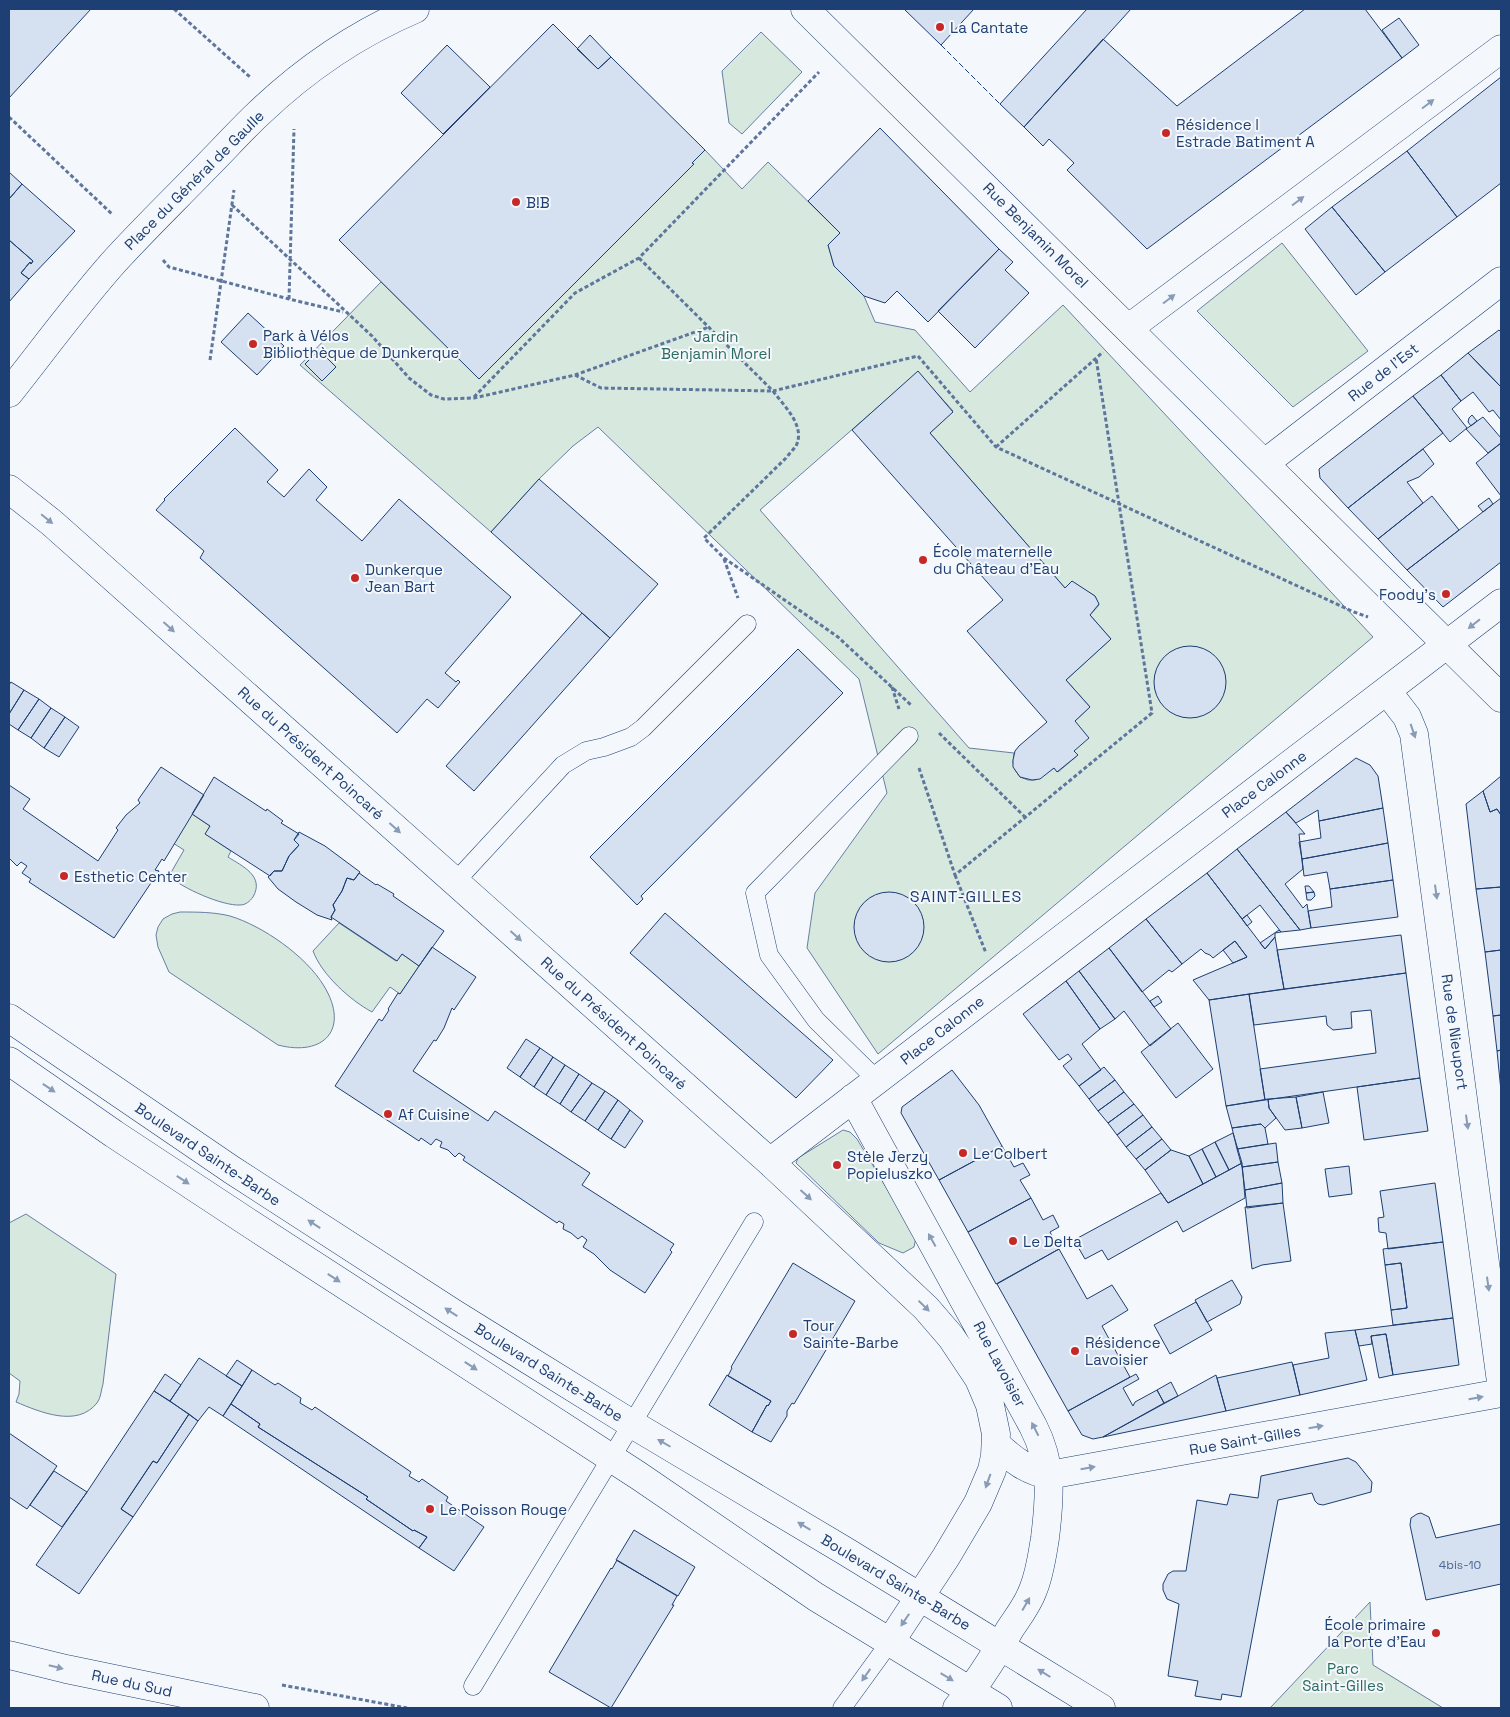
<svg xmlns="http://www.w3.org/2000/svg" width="1510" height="1717" viewBox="0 0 1510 1717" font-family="'Space Grotesk',sans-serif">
  <rect width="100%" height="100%" fill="#f4f7fb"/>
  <path fill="#d7e8df" stroke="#687fa3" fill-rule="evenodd" d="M761,32L802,72L742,134L729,123L722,71Z
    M705,150L742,189L768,162L840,233L828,245L834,266L864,296L875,322L915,330L970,392L1063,305L1373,637L878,1054L807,948L815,893L887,793L859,679L598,427L573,446L539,479L491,532L300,365L381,282L479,378L693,164L692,163ZM918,372L953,411L930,433L1065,588L1072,582L1095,596L1099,605L1090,615L1111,639L1066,680L1090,707L1075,721L1074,751L1078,755L1058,772L1054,768L1035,780H1028L1020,777L1015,770L1013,763L1014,753L969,748L760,510Z
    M1282,243L1368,351L1293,407L1197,311Z
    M192,814L210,826L206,834L231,851L228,857C242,866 265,876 253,897C250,901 246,905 240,905C222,906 182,888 169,876L184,850L173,843Z
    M180,912C197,912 214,912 230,916C263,926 306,956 324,986C350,1029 324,1057 278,1045L169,972L158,947L156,935L158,927L163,919L172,914Z
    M339,923L396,961L402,954L419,966L400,994L390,987L372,1012C350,1000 322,975 313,951Z
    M843,1130L850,1132L857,1139L916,1237L914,1247L903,1253L879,1243L796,1163L798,1158Z
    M26,1214L116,1274L103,1384C101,1390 101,1398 97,1403C77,1428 40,1412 16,1402L19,1394L20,1381L9,1373V1223Z
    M1370,1602L1373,1665L1443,1708H1270Z"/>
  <path fill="#d5e0f0" stroke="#1d3f73" d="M9,9H91L9,98Z
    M904,9H974L941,45Z
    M1087,9H1131L1024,127L1000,104Z
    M1305,9H1365L1402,58L1147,249L1067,170L1074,163L1049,139L1043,146L1024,127L1103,39L1177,106Z
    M1399,18L1419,45L1402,58L1382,30Z
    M553,24L598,69L611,57L705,150L692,163L694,164L479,379L339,240Z
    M590,35L611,57L598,69L577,49Z
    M447,45L490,87L443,134L401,93Z
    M1501,77V183L1457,217L1407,151Z
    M880,128L999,249L928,322L897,291L885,303L864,296L834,266L828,245L840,233L808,201Z
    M1407,151L1457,217L1385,272L1332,207Z
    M9,172L22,184L9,199Z
    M22,184L75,231L29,279L21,273L30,262L31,264L33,261L9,240V199Z
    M1332,207L1385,272L1356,295L1305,229Z
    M9,240L33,261L31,264L30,262L21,273L29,279L9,302Z
    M999,249L1013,262L1005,270L1029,293L975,348L938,311Z
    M248,313L284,346L257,375L221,342Z
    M1499,330L1501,332V387L1468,353Z
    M319,350L336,367L322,381L305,364Z
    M1468,353L1501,387V420L1493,410L1489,412L1473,392L1461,401L1441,375Z
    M918,371L953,412L930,433L1065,588L1072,581L1095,596L1099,604L1090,615L1111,639L1066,680L1090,707L1075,721L1089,738L1074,751L1078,755L1057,772L1054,768L1040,779L1032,780L1020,777L1013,767V760L1015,751L1019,746L1047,722L967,631L1003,600L852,430Z
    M1441,375L1461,401L1452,409L1467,428L1450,442L1413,396Z
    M1413,396L1443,433L1348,508L1320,478L1319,469Z
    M1472,415L1477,421L1471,426L1468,422L1469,418Z
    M1483,417L1501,438V443L1488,453L1466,429Z
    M235,428L278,470L267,482L284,497L309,469L327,487L316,500L362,541L399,499L511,597L445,673L456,682L458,680L460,682L438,708L427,699L397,733L200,558L204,551L156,510L165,500L164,499Z
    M1501,443V496L1476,463Z
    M1423,449L1434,464L1419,477L1407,482L1423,503L1378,539L1348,508Z
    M539,479L658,584L610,638L491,532Z
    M1432,496L1459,530L1407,570L1378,539Z
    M1489,498L1493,504L1483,512L1478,506Z
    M1501,498V562L1443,607L1407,570Z
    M582,613L610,638L474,791L446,766Z
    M1154 682a36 36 0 1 1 72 0a36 36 0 1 1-72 0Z
    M798,649L843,693L641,896L643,899L637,905L590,857Z
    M11,682L24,690L9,714V685Z
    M24,690L39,699L18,730L9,724V714Z
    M39,699L51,708L31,738L18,730Z
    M51,708L65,717L44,748L31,738Z
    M65,717L79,727L59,757L44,748Z
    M1356,758L1370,765L1378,776L1383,808L1319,821L1318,810L1296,823L1286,812Z
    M161,767L204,795L164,861L162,859L155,870L159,871L114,938L29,882L31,879L22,873L27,866L21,862L17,866L9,858V785L30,799L23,809L98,861L118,830L116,828L126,815L140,803L138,800Z
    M1501,776V815L1497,809L1490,812L1483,791Z
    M214,777L266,811L267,809L283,821L281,823L299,834L294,840L299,845L289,856L282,871H274L270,876L205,834L210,826L192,814Z
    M1483,791L1490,812L1497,809L1501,815V887L1476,889L1466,804Z
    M1383,808L1388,843L1302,859L1299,842L1321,838L1319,821Z
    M1286,812L1305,834H1299L1303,869L1285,884L1303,908L1307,904L1311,928L1300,930L1237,849Z
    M299,832L325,846L360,872L354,880L347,878L342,891L333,905L335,910L331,917L332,920L317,915L296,902L278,889L268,877L274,871H282L289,856L299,845L294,840Z
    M1388,843L1393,880L1330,889L1327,872L1304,876L1302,859Z
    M1237,849L1300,930L1281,932L1260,905L1242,919L1207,873Z
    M359,873L376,885L377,884L394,894L393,896L444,931L419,966L402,954L397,961L331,917L335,910L333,905L342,891L347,878L354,880Z
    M1207,873L1265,949L1275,937L1284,989L1209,1000L1193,980L1247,957L1235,941L1213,958L1210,955L1205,953L1201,949L1182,964L1146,919Z
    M1393,880L1398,917L1311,928L1308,911L1332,907L1330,889Z
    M1305,886H1309L1314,892L1306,893Z
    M1501,887V950L1485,952L1476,889Z
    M854 927a35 35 0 1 1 70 0a35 35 0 1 1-70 0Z
    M1314,892L1315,896L1311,900H1307L1306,893Z
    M665,913L833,1060L796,1098L630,953Z
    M1247,915L1252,922L1247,926L1242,919Z
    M1146,919L1182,964L1172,972L1169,970L1142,992L1109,948Z
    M1279,930L1281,932L1275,933V937L1265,949L1260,943Z
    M1401,935L1406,973L1284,989L1277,950Z
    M1235,941L1247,957L1233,963L1223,950Z
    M432,947L476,977L454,1010L452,1008L444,1028L436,1041L434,1040L413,1071L488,1121L495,1111L590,1173L582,1185L674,1244L670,1250L672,1252L645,1293L610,1270L594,1254L583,1247L587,1240L582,1236L578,1239L571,1233L563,1229L564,1224L559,1221L557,1223L463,1160L465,1157L459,1153L455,1157L448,1150L440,1147L442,1142L436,1139L431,1145L421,1138L419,1141L335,1086L379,1019L382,1021L389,1010L388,1009L398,993L400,994Z
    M1109,948L1171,1029L1150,1046L1124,1011L1115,1019L1079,971Z
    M1501,950V1015L1493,1016L1485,952Z
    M1079,971L1115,1019L1100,1029L1066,981Z
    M1406,973L1420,1078L1265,1100L1260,1069L1376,1053L1371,1010L1351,1012L1352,1028L1333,1030L1327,1025L1326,1016L1254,1025L1249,994Z
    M1066,981L1100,1029L1082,1044L1101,1070L1079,1086L1063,1066L1072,1059L1068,1054L1059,1060L1023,1014Z
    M1249,994L1265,1100L1226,1106L1209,1000Z
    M1158,996L1162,1002L1154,1007L1150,1001Z
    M1501,1015V1050L1497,1051L1493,1016Z
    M1178,1023L1213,1069L1176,1098L1141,1052Z
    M526,1039L540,1048L520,1077L507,1068Z
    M540,1048L553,1057L534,1087L520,1077Z
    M1501,1050V1091L1497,1051Z
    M553,1057L565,1065L546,1095L534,1087Z
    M565,1065L579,1074L560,1104L546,1095Z
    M1104,1067L1115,1080L1089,1099L1079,1086Z
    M952,1070L979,1105L1002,1146L939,1180L901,1113L902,1107Z
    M579,1074L592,1083L571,1112L560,1104Z
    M1420,1078L1428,1131L1364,1140L1357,1087Z
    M1115,1080L1124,1092L1098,1111L1089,1099Z
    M592,1083L605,1091L585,1121L571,1112Z
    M605,1091L618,1100L598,1130L585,1121Z
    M1124,1092L1134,1104L1108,1123L1098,1111Z
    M1323,1092L1329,1123L1302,1128L1296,1097Z
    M1296,1097L1302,1128L1285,1130L1269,1108L1268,1099Z
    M1268,1099L1269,1108L1276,1118L1265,1128L1261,1124L1232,1128L1226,1106Z
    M618,1100L630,1110L611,1139L598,1130Z
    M1134,1104L1143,1115L1117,1135L1108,1123Z
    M630,1110L643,1121L625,1148L611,1139Z
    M1143,1115L1152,1127L1126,1147L1117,1135Z
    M1261,1124L1265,1128L1268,1144L1237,1149L1232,1128Z
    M1152,1127L1162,1139L1136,1159L1126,1147Z
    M1233,1133L1242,1163L1229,1170L1215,1142Z
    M1162,1139L1171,1150L1145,1170L1136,1159Z
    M1215,1142L1229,1170L1216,1177L1202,1149Z
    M1276,1143L1278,1162L1242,1167L1237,1149Z
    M1002,1146L1014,1167L1023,1163L1030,1175L1020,1180L1031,1198L968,1232L939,1180Z
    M1202,1149L1216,1177L1203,1184L1189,1156Z
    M1171,1150L1189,1156L1203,1184L1168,1203L1145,1170Z
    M1278,1162L1282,1183L1245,1190L1242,1167Z
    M1242,1163L1245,1198L1183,1232L1177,1221L1108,1260L1102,1250L1085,1259L1074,1240L1161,1193L1168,1203Z
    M1349,1166L1352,1194L1329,1197L1325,1169Z
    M1282,1183L1283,1203L1247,1208L1245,1190Z
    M1435,1183L1443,1242L1388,1249L1386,1233L1379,1232L1378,1218L1384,1217L1380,1191Z
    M1031,1198L1043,1220L1053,1215L1059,1227L1050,1232L1059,1249L996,1284L968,1232Z
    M1283,1203L1291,1261L1262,1265L1252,1269L1245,1207Z
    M1443,1242L1453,1318L1393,1325L1391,1310L1407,1308L1401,1263L1385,1265L1383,1249Z
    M1059,1249L1087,1299L1112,1285L1128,1310L1102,1326L1130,1377L1068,1411L997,1284Z
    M793,1263L855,1301L794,1404L792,1403L787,1411V1416L771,1442L752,1432L767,1405L768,1406L771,1401L728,1376L732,1368L731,1367Z
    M1401,1263L1407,1308L1391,1310L1385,1265Z
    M1232,1280L1242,1297L1240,1304L1207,1322L1195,1300Z
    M1196,1302L1212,1330L1170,1354L1154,1325Z
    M1453,1318L1459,1365L1393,1375L1386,1334L1371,1336L1372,1344L1359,1346L1355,1330Z
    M1355,1330L1367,1380L1300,1395L1293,1365L1329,1358L1325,1333Z
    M1386,1334L1393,1375L1379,1378L1371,1336Z
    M199,1358L242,1386L223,1416L209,1407L198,1421L170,1401Z
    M237,1360L252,1370L242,1386L226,1376Z
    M1292,1362L1300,1395L1226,1411L1217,1378Z
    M252,1370L275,1385L278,1383L301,1398L300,1403L312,1410L315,1407L411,1472L409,1476L419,1482L422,1479L448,1497L446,1501L484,1527L454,1571L419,1548L427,1537L414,1530L413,1531L366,1499L368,1497L258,1427L260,1424L231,1404Z
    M165,1374L181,1385L170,1401L154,1391Z
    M1136,1374L1139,1379L1123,1388L1133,1406L1135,1402L1157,1390L1164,1403L1103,1437L1093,1439L1082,1435L1068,1411Z
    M727,1375L771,1401L768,1406L767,1405L752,1432L709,1405Z
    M1216,1375L1226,1411L1103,1437L1178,1396Z
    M1171,1382L1178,1396L1164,1403L1157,1390Z
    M154,1391L189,1414L157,1463L153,1461L121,1509L133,1517L79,1594L36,1565L87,1492Z
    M231,1404L260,1424L258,1427L368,1497L366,1499L413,1531L414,1530L427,1537L419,1548L223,1416Z
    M189,1414L198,1421L133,1517L121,1509L153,1461L157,1463Z
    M9,1433L57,1466L27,1509L9,1497Z
    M1348,1458L1356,1462L1372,1482L1371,1492L1323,1505L1318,1504L1315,1501L1312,1493L1278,1500L1241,1697L1222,1694L1221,1700L1195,1696L1198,1681L1168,1676L1179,1604L1167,1599L1163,1590V1584L1168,1574L1173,1571H1186L1197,1500L1227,1505L1230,1494L1258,1498L1261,1476Z
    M54,1471L87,1492L62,1527L30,1505Z
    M1421,1513L1429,1517L1436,1538L1501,1524V1584L1426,1600L1410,1525L1411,1518L1417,1514Z
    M634,1530L695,1567L678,1596L616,1560Z
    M617,1560L677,1596L672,1605H674L611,1708L549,1672L611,1568L612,1569Z"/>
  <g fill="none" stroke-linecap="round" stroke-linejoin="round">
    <defs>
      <path id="service" d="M455,882L563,765L586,751L604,747L631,737L643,728L747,624
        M877,1080L816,1020L769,955L755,893L909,736
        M473,1686L754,1222
        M842,1708L890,1642"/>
      <path id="minor" d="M805,9L1501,698
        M1129,328L1501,49
        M9,393C43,350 76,305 113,263C143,230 174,200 205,168C223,150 240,131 258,114C304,70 356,34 415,9
        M1265,463L1501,281
        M9,489L52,523L770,1162L926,1308L951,1337L979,1379L990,1405L996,1434L995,1456L992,1470L978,1503L946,1557L890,1642
        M1387,691L1407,717L1414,734L1501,1382
        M9,1018L232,1170L453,1313L632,1424L845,1551L1101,1708
        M9,1061L114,1134L246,1221L639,1476L816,1597L998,1708
        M853,1098L1033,1426C1053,1465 1050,1497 1045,1538C1042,1556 1040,1573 1033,1590C1028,1604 1018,1617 1010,1629C994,1657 977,1684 957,1708
        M770,1162L1501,603
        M996,1444C1012,1459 1027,1471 1049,1475L1501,1393
        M9,1655L66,1669L255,1708"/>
    </defs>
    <use href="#service" stroke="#1d3f73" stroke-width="19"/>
    <use href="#minor" stroke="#1d3f73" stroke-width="29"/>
    <path stroke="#5e769c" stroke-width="3" stroke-dasharray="4 2.5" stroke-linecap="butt" d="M174,9L250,77
      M9,117L112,214
      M232,205L372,336L409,378L431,395L444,399L474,398L575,375L709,327
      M639,258L773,391L918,356L996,447L1354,612L1368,617
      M163,260L169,267L289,299L343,312
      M289,299L294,129
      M210,360L234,190
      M575,375L601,388L773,391C784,406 806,426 796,446C793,450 789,454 786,458L704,538L724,558L838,637L912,706
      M474,397L575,293L639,258L819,72
      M996,447L1103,352
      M724,559L738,598
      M892,687L899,709
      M939,733L1025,817
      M919,768L955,875L1152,713L1096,358
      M955,875L986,953
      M282,1685L407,1708"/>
    <use href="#service" stroke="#f4f7fb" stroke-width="18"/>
    <use href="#minor" stroke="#f4f7fb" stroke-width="28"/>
    <path stroke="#1d3f73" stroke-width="1" stroke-dasharray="6 2.5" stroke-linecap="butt" d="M941,45L1000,104"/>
  </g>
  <defs><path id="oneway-solid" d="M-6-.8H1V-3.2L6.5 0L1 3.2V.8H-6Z" transform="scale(1.25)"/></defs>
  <g fill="#889bb7">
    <use href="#oneway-solid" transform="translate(1428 104) rotate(-37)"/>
    <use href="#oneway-solid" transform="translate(1298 201) rotate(-37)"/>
    <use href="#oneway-solid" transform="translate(1169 299) rotate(-37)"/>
    <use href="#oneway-solid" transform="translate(47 519) rotate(39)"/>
    <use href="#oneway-solid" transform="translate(1474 624) rotate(142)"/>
    <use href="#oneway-solid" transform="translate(169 627) rotate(42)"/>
    <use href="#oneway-solid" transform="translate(1413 731) rotate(71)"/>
    <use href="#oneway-solid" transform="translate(395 828) rotate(42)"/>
    <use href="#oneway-solid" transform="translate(1436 892) rotate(82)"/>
    <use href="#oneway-solid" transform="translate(516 936) rotate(42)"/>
    <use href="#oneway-solid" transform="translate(49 1088) rotate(34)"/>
    <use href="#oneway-solid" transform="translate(1467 1122) rotate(82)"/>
    <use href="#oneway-solid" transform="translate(183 1180) rotate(33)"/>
    <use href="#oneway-solid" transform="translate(806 1195) rotate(42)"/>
    <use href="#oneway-solid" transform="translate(314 1224) rotate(-147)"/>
    <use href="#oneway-solid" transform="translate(932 1240) rotate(-119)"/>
    <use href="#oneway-solid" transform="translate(334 1278) rotate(33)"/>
    <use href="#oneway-solid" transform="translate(1488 1284) rotate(82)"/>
    <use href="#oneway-solid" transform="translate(924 1306) rotate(44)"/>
    <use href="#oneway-solid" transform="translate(451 1312) rotate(-147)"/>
    <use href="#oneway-solid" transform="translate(471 1366) rotate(33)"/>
    <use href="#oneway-solid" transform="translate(1476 1398) rotate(-10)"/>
    <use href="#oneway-solid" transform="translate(1316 1427) rotate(-10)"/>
    <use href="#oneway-solid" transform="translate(1035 1429) rotate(-117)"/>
    <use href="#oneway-solid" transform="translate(664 1443) rotate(-150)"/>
    <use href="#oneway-solid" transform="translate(1088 1468) rotate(-10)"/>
    <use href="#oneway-solid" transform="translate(988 1481) rotate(110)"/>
    <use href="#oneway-solid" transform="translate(804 1526) rotate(-149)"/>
    <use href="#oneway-solid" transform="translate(1026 1604) rotate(-60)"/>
    <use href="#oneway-solid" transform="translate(905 1620) rotate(124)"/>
    <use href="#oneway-solid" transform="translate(56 1667) rotate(14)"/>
    <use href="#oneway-solid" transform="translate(1044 1673) rotate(-148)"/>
    <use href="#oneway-solid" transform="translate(866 1675) rotate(125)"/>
    <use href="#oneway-solid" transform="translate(947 1677) rotate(31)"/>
  </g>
  <g fill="#c62828" stroke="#f4f7fb" stroke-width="2">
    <circle cx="940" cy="27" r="5"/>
    <circle cx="1166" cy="133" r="5"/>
    <circle cx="516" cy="202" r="5"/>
    <circle cx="253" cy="344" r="5"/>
    <circle cx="923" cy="560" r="5"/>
    <circle cx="355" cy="578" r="5"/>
    <circle cx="1446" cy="594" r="5"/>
    <circle cx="64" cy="876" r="5"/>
    <circle cx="388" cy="1114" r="5"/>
    <circle cx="963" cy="1153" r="5"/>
    <circle cx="837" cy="1165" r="5"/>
    <circle cx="1013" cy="1241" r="5"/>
    <circle cx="793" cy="1334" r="5"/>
    <circle cx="1075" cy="1351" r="5"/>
    <circle cx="430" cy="1509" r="5"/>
    <circle cx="1436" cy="1633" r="5"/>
  </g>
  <g text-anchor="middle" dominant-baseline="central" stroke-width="4" stroke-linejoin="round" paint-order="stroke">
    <g font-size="12" fill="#4b6792">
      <text x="1460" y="1565">4bis-10</text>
    </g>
    <g font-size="15" fill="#1d3f73" stroke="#f4f7fb" text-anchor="start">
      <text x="950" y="27">La Cantate</text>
      <text x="1176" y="124">Résidence l<tspan x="1176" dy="17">Estrade Batiment A</tspan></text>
      <text x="526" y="202">B!B</text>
      <text x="263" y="335">Park à Vélos<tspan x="263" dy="17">Bibliothèque de Dunkerque</tspan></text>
      <text x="933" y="551">École maternelle<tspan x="933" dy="17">du Château d'Eau</tspan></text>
      <text x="365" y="569">Dunkerque<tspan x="365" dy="17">Jean Bart</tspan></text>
      <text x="1436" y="594" text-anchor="end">Foody's</text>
      <text x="74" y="876">Esthetic Center</text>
      <text x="398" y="1114">Af Cuisine</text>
      <text x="973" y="1153">Le Colbert</text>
      <text x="847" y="1156">Stèle Jerzy<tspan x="847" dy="17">Popieluszko</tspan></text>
      <text x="1023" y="1241">Le Delta</text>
      <text x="803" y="1325">Tour<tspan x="803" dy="17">Sainte-Barbe</tspan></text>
      <text x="1085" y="1342">Résidence<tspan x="1085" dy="17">Lavoisier</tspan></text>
      <text x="440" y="1509">Le Poisson Rouge</text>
      <text x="1426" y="1624" text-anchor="end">École primaire<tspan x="1426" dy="17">la Porte d'Eau</tspan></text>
    </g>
    <g font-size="15" fill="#1d3f73" stroke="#f4f7fb">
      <text transform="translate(194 180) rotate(-45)">Place du Général de Gaulle</text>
      <text transform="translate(1036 235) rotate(45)">Rue Benjamin Morel</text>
      <text transform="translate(1383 372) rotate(-38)">Rue de l'Est</text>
      <text transform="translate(311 753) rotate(42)">Rue du Président Poincaré</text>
      <text transform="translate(1264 784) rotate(-37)">Place Calonne</text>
      <text transform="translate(614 1023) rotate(42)">Rue du Président Poincaré</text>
      <text transform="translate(942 1030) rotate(-38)">Place Calonne</text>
      <text transform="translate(1455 1032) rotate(82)">Rue de Nieuport</text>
      <text transform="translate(208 1154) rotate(34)">Boulevard Sainte-Barbe</text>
      <text transform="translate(1000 1364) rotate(62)">Rue Lavoisier</text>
      <text transform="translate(549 1372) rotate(32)">Boulevard Sainte-Barbe</text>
      <text transform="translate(1245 1440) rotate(-10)">Rue Saint-Gilles</text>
      <text transform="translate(896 1582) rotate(31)">Boulevard Sainte-Barbe</text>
      <text transform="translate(132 1683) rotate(12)">Rue du Sud</text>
    </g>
    <g font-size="15" fill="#2c6c60" stroke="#f4f7fb">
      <text x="716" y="336">Jardin<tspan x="716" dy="17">Benjamin Morel</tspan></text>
      <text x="1343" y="1668">Parc<tspan x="1343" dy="17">Saint-Gilles</tspan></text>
    </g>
    <g font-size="16" letter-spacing="1" fill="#1d3f73" stroke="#f4f7fb">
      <text x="966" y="896">SAINT-GILLES</text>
    </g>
  </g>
  <rect width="1510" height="1717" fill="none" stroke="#1d3f73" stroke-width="20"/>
</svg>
